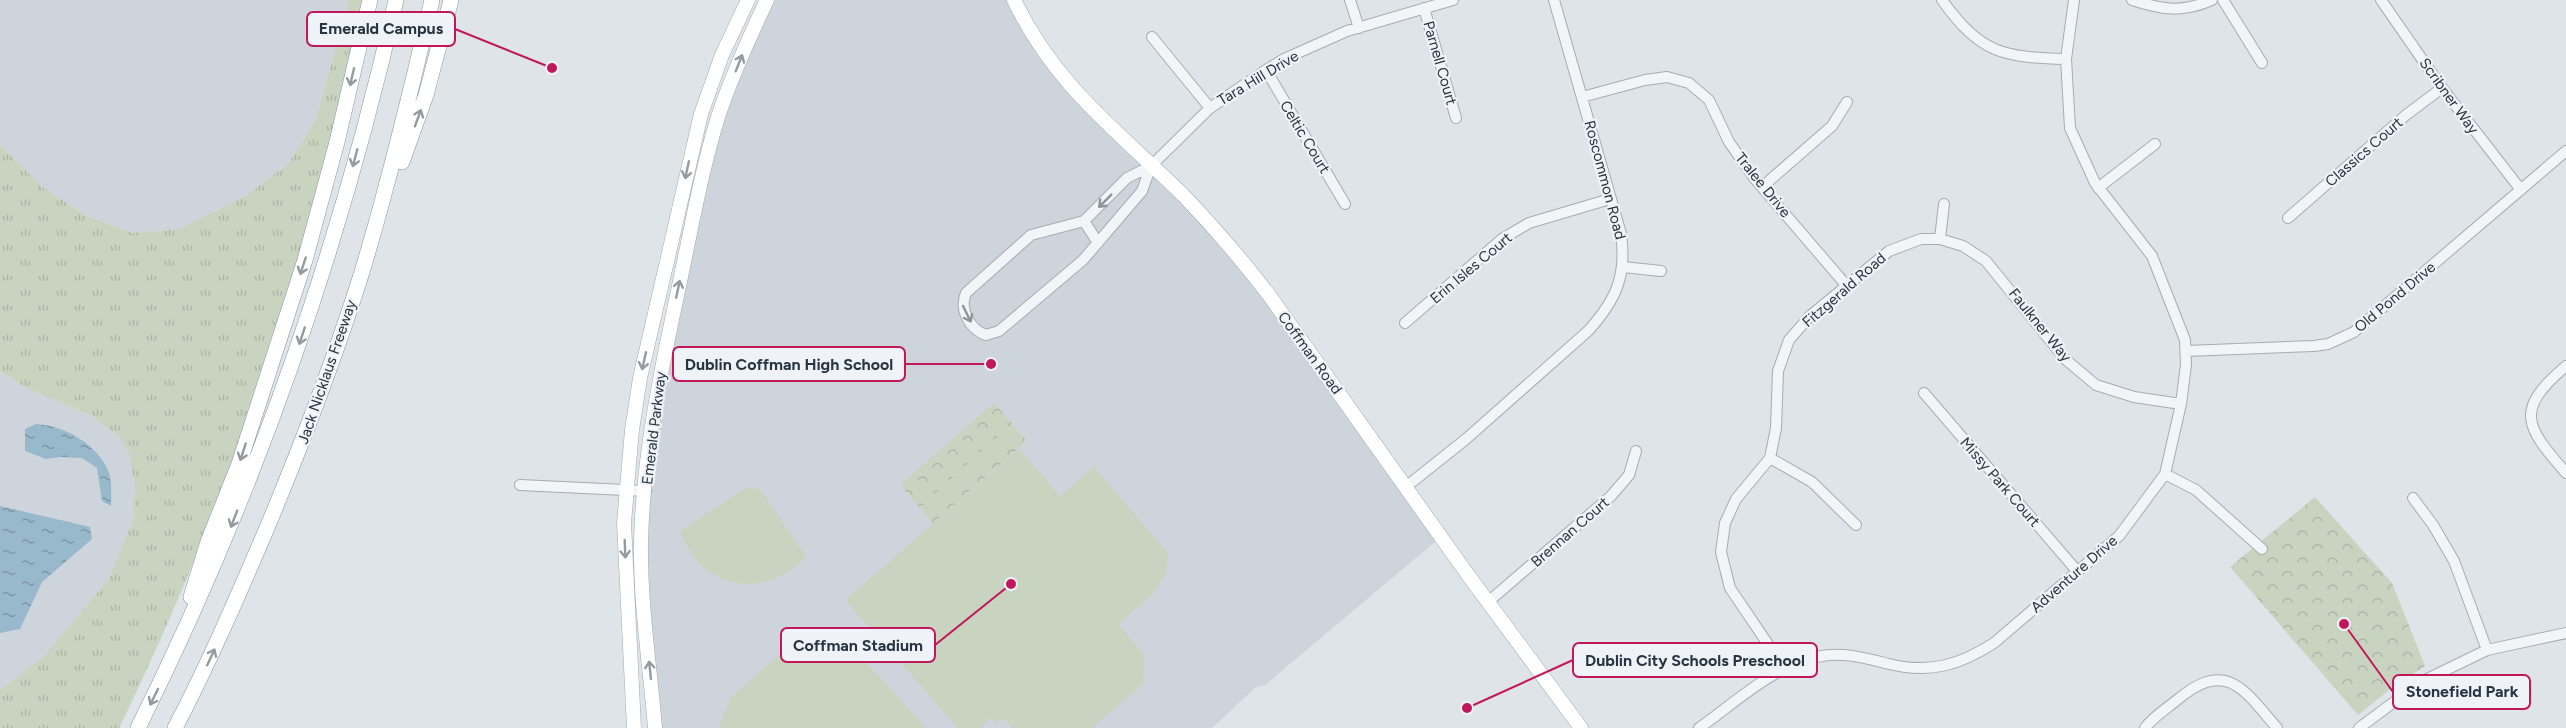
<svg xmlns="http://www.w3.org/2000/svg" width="2566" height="728" viewBox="0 0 2566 728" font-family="Figtree,sans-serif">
  <defs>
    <pattern id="grass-tufts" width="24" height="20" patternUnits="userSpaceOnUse" patternTransform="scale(1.5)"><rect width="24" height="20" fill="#c8d4c0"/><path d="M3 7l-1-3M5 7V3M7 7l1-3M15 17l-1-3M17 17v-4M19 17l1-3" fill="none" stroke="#acb7a6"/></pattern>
    <pattern id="park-crowns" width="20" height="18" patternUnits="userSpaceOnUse" patternTransform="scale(1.5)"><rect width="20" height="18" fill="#c8d4c0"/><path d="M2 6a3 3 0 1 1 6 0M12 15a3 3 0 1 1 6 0" fill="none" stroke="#acb7a6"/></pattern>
    <pattern id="water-ripples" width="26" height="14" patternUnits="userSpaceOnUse" patternTransform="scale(1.5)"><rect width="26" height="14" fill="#98b8cb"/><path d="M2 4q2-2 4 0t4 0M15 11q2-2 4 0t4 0" fill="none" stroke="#7c96a6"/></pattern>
  </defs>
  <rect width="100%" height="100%" fill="#dfe4e9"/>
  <path fill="#cdd4db" d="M0,0H349L316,119L288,164L244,197L179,229L133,233L85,215L43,187L0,145Z
    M767,0H1014L1040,48L1213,227L1442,536L1265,685L1256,687L1212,728H655L645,623L646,491L706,162Z
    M0,371L23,386L91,416L118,436L129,454L135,486L133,520L108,580L43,657L0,690Z"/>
  <path fill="url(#grass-tufts)" d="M349,0H365C349,67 335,136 316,203C264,382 202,560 119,728H0V690L43,657L108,580L133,520L135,486L129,454L118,436L91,416L23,386L0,371V145L43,187L85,215L133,233L179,229L244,197L288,164L316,119Z"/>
  <path fill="url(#park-crowns)" d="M994,403L1027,441L933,523L900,485Z
    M2315,497L2392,583L2425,666L2394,686L2358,715L2230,567Z"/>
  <path fill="#c8d4c0" d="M996,412L1018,437L1006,447L985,422Z
    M981,425L1003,450L991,460L969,435Z
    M966,438L988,463L976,473L954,449Z
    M1019,449L1060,496L1094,467L1168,553L1166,574L1153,594L1118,624L1144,655L1143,684L1092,728H1012L1003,718L996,723L991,718L980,728H958L845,600Z
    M951,452L973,477L961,487L939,462Z
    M936,465L957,490L946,500L924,475Z
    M921,478L942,503L931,513L909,488Z
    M747,487L760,489L806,556C764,603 700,589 680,531Z
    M811,627L836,629L926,728H718L731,697Z"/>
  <path fill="url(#water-ripples)" d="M36,424C64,425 99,445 109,473C112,482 111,496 111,506L102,501L97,468L82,458L61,457L46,459L25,451V429Z
    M0,506L90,527L92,539L42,582L20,629L0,633Z"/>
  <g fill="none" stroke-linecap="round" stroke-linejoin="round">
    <defs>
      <path id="minor" d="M1350,0L1359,28
        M1942,0C1981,54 2002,57 2066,59
        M2132,0C2163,10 2182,13 2212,0
        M2223,0L2262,63
        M2381,0L2442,88L2521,190
        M1424,8L1456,118
        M1152,37L1210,108
        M1266,70L1345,204
        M1582,97L1645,80L1667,77L1689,83L1709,100L1729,142L1755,179L1846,285
        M1151,166L1142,191L1083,260L999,331L986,335C969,329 959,309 966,293L1031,235L1084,221L1127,178L1151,166L1210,108L1266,70L1284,59L1347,31L1453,0
        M1762,187L1832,126L1847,102
        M2098,188L2155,144
        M2288,218L2406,115L2442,88
        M1084,221L1098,243
        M1940,239L1944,204
        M1623,267L1661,271
        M1405,323L1502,239L1529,223L1610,199
        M2186,351L2314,346L2328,344L2354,332L2566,151
        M2566,366C2514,410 2525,426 2566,473
        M1924,393L2077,571
        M1770,458L1812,482L1856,525
        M2165,474L2196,490L2262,549
        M520,485L646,491
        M1407,486L1466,439L1588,331C1616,300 1627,276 1621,234L1554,0
        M2413,498L2433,525L2454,561L2487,650
        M1488,602L1611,496L1629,475L1636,451
        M1784,668L1730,588L1721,552L1725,523L1736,499L1770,458L1776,428L1778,371L1789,340L1810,316L1889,251L1921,239H1940L1963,246L1986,261L2065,359L2096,385L2134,397L2181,404
        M1699,728C1736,702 1772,667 1817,657C1842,651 1865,658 1889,664C1930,674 1960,665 1994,643L2119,536L2165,474L2181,404L2186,365L2185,340L2152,256L2095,183L2070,128L2066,59L2074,0
        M2145,728C2153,717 2166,709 2177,700C2226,659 2243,688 2277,728
        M2359,728L2421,682L2487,650L2566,633"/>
      <path id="major" d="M1014,0C1056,87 1117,130 1183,195C1214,227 1242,260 1269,295L1468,575L1581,728
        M634,728L624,523L632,430L640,378L701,114L722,55L748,0
        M655,728C650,666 640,604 641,542C643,456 661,370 679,286C691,230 701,172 718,117C731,77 749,38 767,0"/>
      <path id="highway" d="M402,162L426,95L451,0
        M191,597L208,542L239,464L305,260L337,142L370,0
        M138,728C253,497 339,252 396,0
        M175,728C208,665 236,600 264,535C300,449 334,361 362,272C389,182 411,91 432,0"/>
    </defs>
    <use href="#minor" stroke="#a4acb3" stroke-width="12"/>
    <use href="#major" stroke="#9eabb6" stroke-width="15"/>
    <use href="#highway" stroke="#8694a1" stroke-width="16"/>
    <use href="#minor" stroke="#f2f5f7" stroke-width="10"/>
    <use href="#major" stroke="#fff" stroke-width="14"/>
    <use href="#highway" stroke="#fff" stroke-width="15"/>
  </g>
  <defs><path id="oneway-shaft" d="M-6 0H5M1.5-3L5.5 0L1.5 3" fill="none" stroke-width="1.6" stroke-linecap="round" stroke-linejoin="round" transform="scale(1.5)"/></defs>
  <g stroke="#939aa0">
    <use href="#oneway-shaft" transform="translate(739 63) rotate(-68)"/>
    <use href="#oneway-shaft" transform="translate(352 77) rotate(103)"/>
    <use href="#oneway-shaft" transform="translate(418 118) rotate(-70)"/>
    <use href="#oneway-shaft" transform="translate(355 158) rotate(105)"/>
    <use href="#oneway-shaft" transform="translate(687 170) rotate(102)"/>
    <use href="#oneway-shaft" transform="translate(303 266) rotate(108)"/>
    <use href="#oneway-shaft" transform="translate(678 289) rotate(-78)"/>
    <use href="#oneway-shaft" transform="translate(302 336) rotate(108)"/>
    <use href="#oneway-shaft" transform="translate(644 361) rotate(103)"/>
    <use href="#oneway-shaft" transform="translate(243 452) rotate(108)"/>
    <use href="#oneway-shaft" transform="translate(234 519) rotate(111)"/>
    <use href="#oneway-shaft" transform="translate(625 549) rotate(88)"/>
    <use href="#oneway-shaft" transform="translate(211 657) rotate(-65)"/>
    <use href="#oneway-shaft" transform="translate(650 670) rotate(-96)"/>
    <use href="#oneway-shaft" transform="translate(154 697) rotate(116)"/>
  </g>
  <g stroke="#8c949c">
    <use href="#oneway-shaft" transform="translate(1105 201) rotate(135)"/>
    <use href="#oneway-shaft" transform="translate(967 314) rotate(64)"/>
  </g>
  <g text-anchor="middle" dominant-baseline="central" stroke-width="4.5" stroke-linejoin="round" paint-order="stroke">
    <g font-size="15" fill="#273441" stroke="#eff3f7">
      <text transform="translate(1440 63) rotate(74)">Parnell Court</text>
      <text transform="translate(1258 78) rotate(-31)">Tara Hill Drive</text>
      <text transform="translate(2449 96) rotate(54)">Scribner Way</text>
      <text transform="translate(1305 137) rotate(59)">Celtic Court</text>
      <text transform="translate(2364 152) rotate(-41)">Classics Court</text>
      <text transform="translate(1605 180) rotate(75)">Roscommon Road</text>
      <text transform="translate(1763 185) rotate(51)">Tralee Drive</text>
      <text transform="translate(1471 268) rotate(-40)">Erin Isles Court</text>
      <text transform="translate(1844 290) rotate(-41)">Fitzgerald Road</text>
      <text transform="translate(2395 297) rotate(-40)">Old Pond Drive</text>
      <text transform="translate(2040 325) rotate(51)">Faulkner Way</text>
      <text transform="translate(1310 353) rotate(54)">Coffman Road</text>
      <text transform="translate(327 372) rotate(-71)">Jack Nicklaus Freeway</text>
      <text transform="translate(654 428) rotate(-83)">Emerald Parkway</text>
      <text transform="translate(2000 482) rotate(49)">Missy Park Court</text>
      <text transform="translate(1570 532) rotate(-41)">Brennan Court</text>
      <text transform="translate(2074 574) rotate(-41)">Adventure Drive</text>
    </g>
  </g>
  <path fill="none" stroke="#c2185b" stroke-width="2" d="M552 68L455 29M991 364L905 364M1011 584L935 645M1467 708L1573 660M2344 624L2393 692"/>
  <g fill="#c2185b" stroke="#eff3f7" stroke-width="2">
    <circle cx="552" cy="68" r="6"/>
    <circle cx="991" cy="364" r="6"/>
    <circle cx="1011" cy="584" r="6"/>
    <circle cx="1467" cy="708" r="6"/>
    <circle cx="2344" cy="624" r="6"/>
  </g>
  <g fill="#eff3f7" stroke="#c2185b" stroke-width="2">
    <rect x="307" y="12" width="148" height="34" rx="6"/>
    <rect x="673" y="347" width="232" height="34" rx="6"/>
    <rect x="781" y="628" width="154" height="34" rx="6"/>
    <rect x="1573" y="643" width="244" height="34" rx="6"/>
    <rect x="2393" y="675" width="137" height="34" rx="6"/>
  </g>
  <g font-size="16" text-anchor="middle" font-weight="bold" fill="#273441">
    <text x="381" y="34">Emerald Campus</text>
    <text x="789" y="370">Dublin Coffman High School</text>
    <text x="858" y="651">Coffman Stadium</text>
    <text x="1695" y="666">Dublin City Schools Preschool</text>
    <text x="2462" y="697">Stonefield Park</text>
  </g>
</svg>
